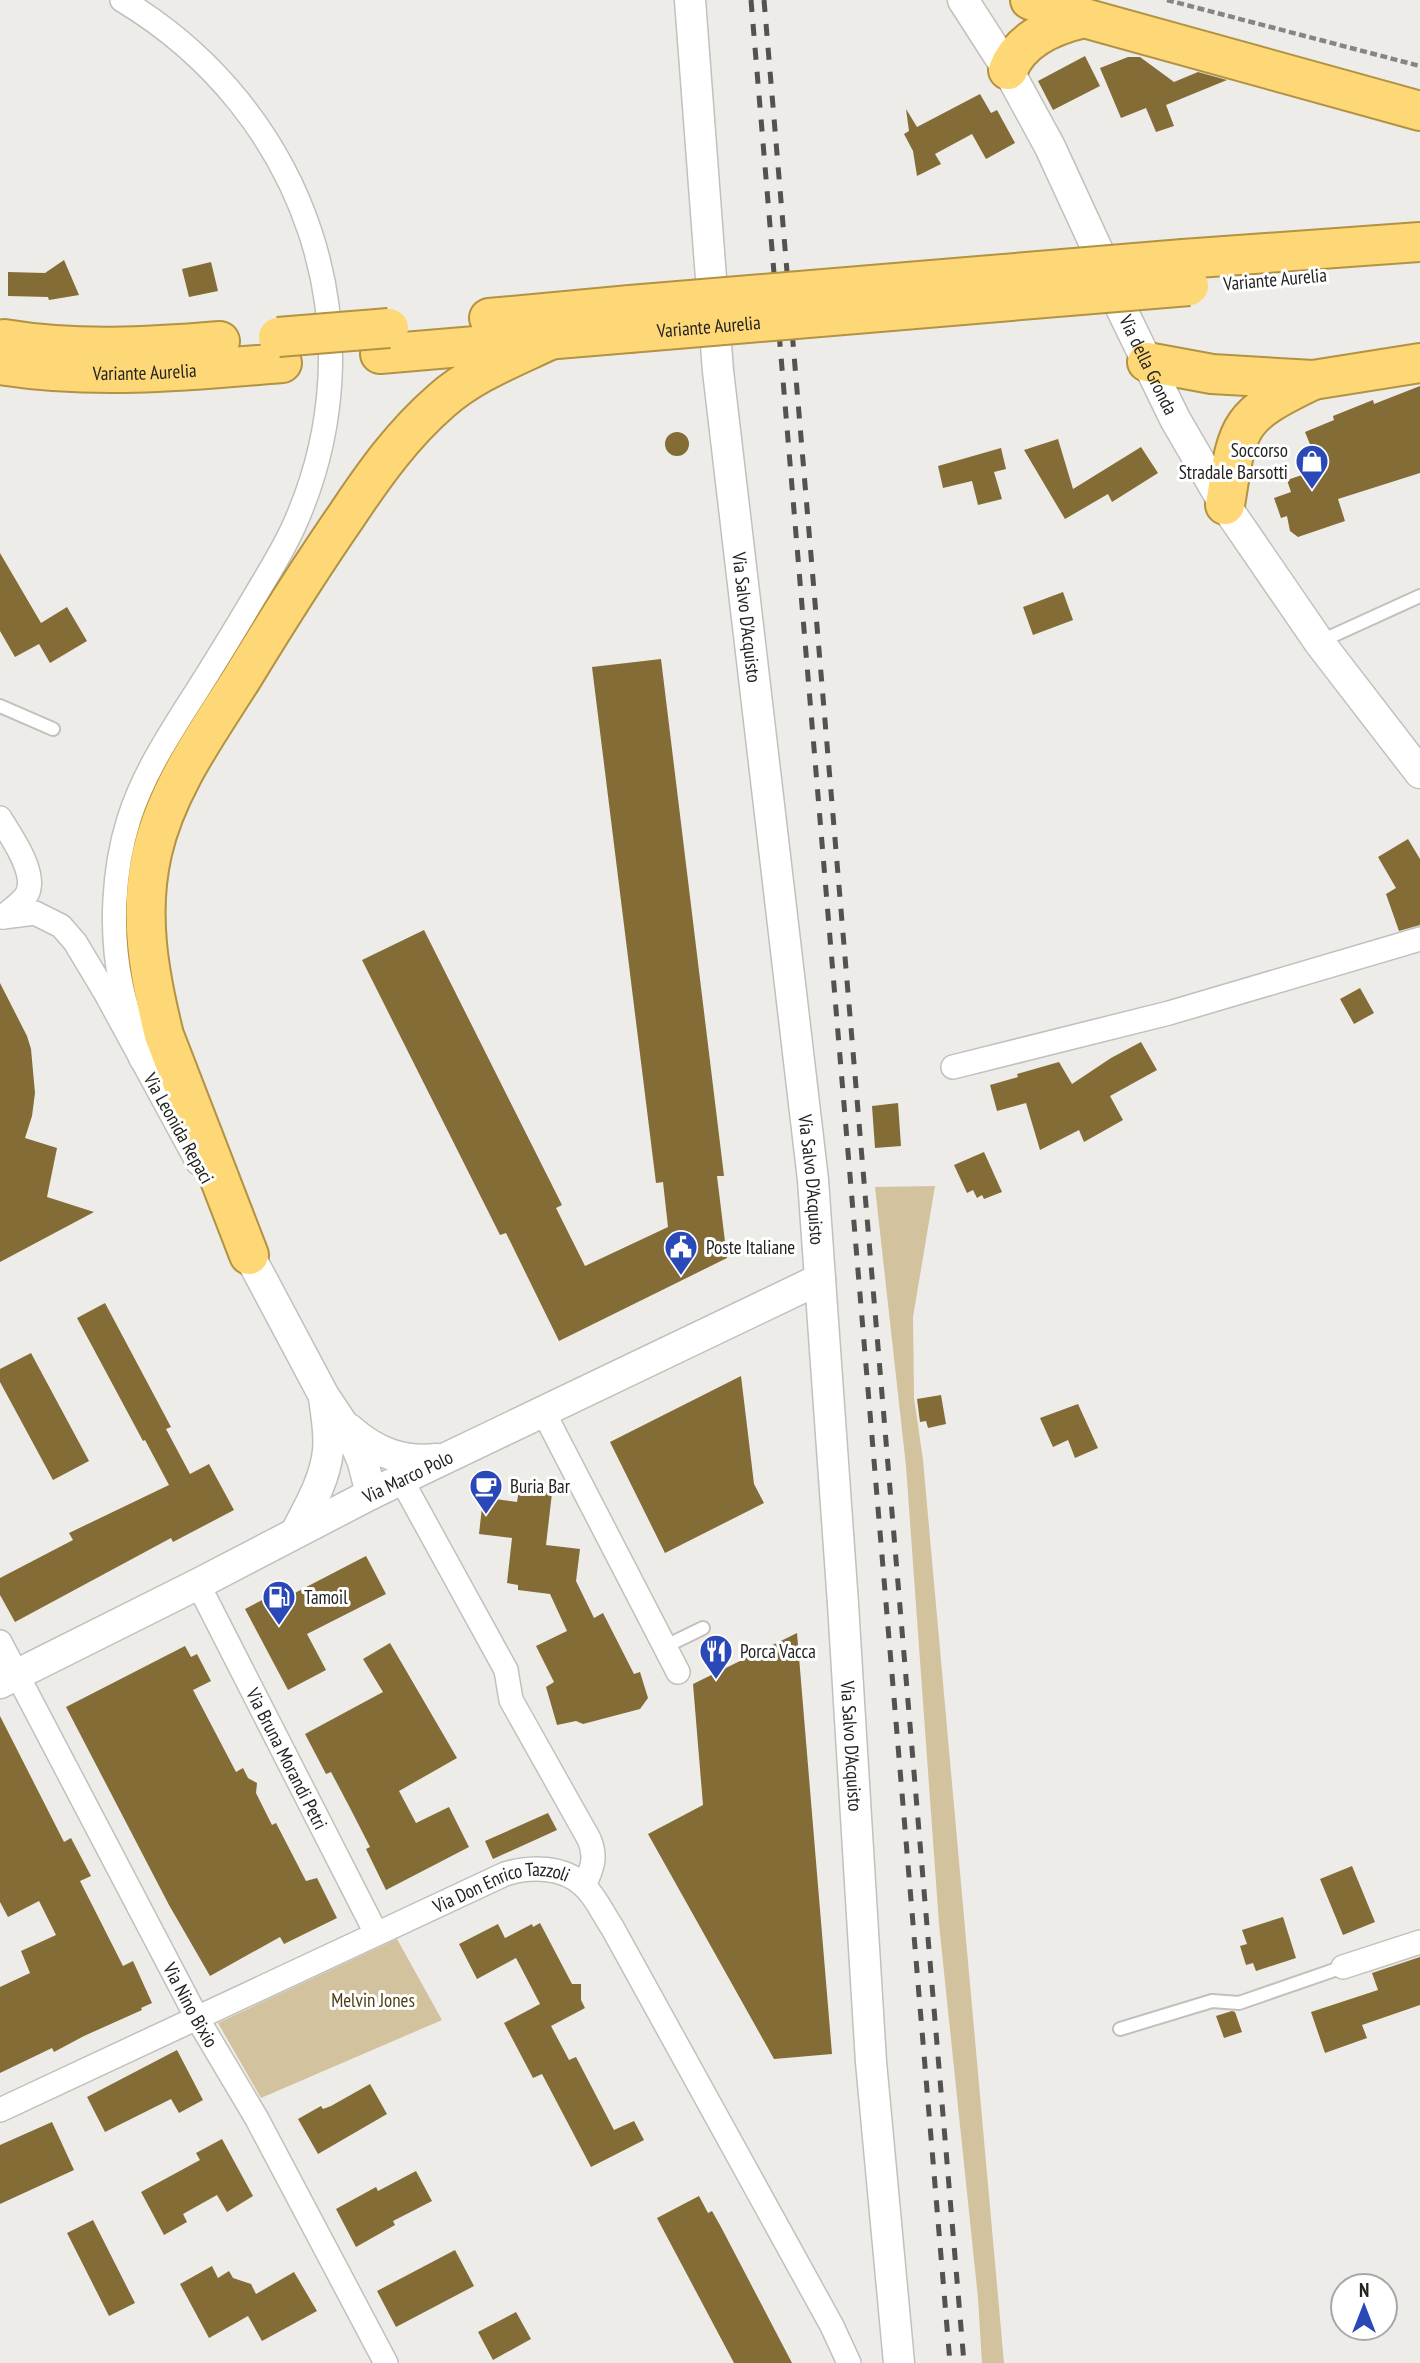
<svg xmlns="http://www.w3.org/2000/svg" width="1420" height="2363" viewBox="0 0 1420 2363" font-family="'PT Sans Narrow',sans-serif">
  <rect width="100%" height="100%" fill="#eeece9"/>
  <path fill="#d2c29d" d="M935,1186L913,1317L914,1398L923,1460L1004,2363H982L978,2298L939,1924L906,1466L875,1187Z
    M397,1939L442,2020L261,2098L218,2023Z"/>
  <path fill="#836c35" d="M1085,56L1100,86L1053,110L1038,81Z
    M1128,57H1140L1174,82L1198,72L1227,80L1166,105L1174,126L1156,132L1146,108L1121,118L1100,68Z
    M980,94L991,113L997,110L1015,143L986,159L972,134L935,154L941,164L917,176L913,151L904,134L909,131L906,109L917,127Z
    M64,260L79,295L49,300L48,297L8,296V272L45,273Z
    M211,262L218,291L189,297L182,269Z
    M1420,386V473L1338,499L1345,521L1298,537L1290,531L1287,516L1281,518L1274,498L1291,492L1287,480L1320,469L1305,432L1334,420L1333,416L1373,400L1374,404Z
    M665 444a12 12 0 1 1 24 0a12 12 0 1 1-24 0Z
    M1058,439L1073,489L1141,447L1158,473L1112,502L1108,494L1065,519L1024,450Z
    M1001,448L1006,469L994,472L1002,499L978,505L972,481L943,488L938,466Z
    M0,553L41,623L67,607L87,641L50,663L39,644L15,657L0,631Z
    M1063,592L1073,620L1033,635L1023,607Z
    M661,659L724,1176H717L727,1258L559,1341L506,1233L500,1235L362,960L424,930L562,1205L556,1208L585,1266L668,1227L663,1182L656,1183L592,667Z
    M1408,839L1420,859V925L1399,931L1386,894L1396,888L1378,857Z
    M0,983L27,1036L31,1049L35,1093L32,1116L25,1138L57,1148L47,1197L94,1212L0,1262Z
    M1360,988L1374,1013L1354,1024L1340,999Z
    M1141,1042L1157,1070L1110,1096L1123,1120L1084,1142L1079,1130L1040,1150L1026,1103L997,1111L990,1085L1018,1077L1017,1074L1059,1062L1072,1084L1111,1058Z
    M898,1103L901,1146L875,1148L872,1106Z
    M984,1152L1002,1192L984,1199L982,1195L977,1198L973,1190L967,1193L954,1165Z
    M105,1303L171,1427L166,1429L190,1474L209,1464L234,1510L173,1542L171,1538L15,1622L0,1595V1578L73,1540L69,1533L169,1485L145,1440L143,1441L77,1318Z
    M31,1353L89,1461L53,1480L0,1382V1369Z
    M741,1376L754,1484L764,1503L665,1553L610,1442Z
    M941,1395L946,1424L928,1428L926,1421L920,1422L917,1399Z
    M1078,1404L1098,1448L1075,1458L1068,1440L1053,1447L1040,1418Z
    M520,1484L543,1487L542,1492L552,1493L546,1545L580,1549L576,1581L594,1618L603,1613L634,1674L640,1672L648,1698L640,1709L583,1724L576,1721L557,1725L546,1687L554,1682L536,1646L567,1631L550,1594L518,1590V1585L507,1583L512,1538L479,1534L482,1507H486L488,1498L517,1502Z
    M366,1556L386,1594L307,1634L326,1670L288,1690L245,1609L283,1589L287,1597Z
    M797,1633L832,2054L774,2059L648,1834L703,1805L693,1684Z
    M390,1643L457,1758L399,1791L416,1823L449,1807L469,1847L386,1890L366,1849L370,1847L349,1806L331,1772L326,1774L305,1734L383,1692L363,1659Z
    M185,1646L191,1657L197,1654L211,1681L193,1690L236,1772L243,1768L248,1778L257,1783L256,1793L272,1825L276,1823L306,1881L317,1878L337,1918L284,1944L280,1937L210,1976L169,1905L66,1707Z
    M0,1716L64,1842L71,1838L91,1876L80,1881L123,1966L133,1961L152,2003L141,2008L142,2010L84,2036L54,2052L52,2048L0,2073V1987L30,1973L21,1951L56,1935L39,1901L8,1917L0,1902Z
    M548,1813L557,1830L493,1859L485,1841Z
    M1352,1866L1375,1922L1343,1935L1320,1879Z
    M1283,1917L1296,1958L1256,1971L1253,1963L1246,1965L1240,1946L1247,1944L1242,1930Z
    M540,1923L572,1984H581V2000L585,2008L551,2026L569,2060L576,2057L614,2130L634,2121L644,2140L591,2167L542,2074L533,2078L504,2023L540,2004L516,1958L477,1979L459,1944L498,1924L505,1938L532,1924L533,1927Z
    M1420,1957V2005L1362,2025L1367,2038L1325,2053L1311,2012L1378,1990L1372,1973Z
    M1232,2011L1235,2012L1242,2032L1224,2038L1216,2016Z
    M177,2050L203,2100L179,2113L171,2099L105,2132L87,2097Z
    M370,2084L387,2114L318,2154L298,2119L321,2106L323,2109L331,2106Z
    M52,2122L74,2170L0,2204V2145Z
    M222,2139L253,2196L227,2212L217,2195L183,2214L187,2222L164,2235L141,2192L200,2160L196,2153Z
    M416,2171L432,2201L393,2221L395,2225L356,2247L336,2209L376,2187L378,2191Z
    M699,2196L708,2213L712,2211L721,2227L792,2363H734L657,2218Z
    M93,2220L135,2303L109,2316L67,2233Z
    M455,2250L474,2286L396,2327L377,2291Z
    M212,2266L218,2278L229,2271L233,2278L251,2284L256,2294L294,2272L317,2311L262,2341L248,2316L209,2338L180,2284Z
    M516,2312L531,2339L493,2360L478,2332Z"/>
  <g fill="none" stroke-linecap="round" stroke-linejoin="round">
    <defs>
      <path id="service" d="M1319,642L1420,596
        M0,706L53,729
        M664,1647L703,1628
        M1120,2029L1212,2001L1239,2003L1343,1967"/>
      <g id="minor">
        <path d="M122,0C305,110 383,331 293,528C282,552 268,574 255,596C233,633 210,671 186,708C164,743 142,778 129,819C113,870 110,932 121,984C126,1010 135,1034 141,1059"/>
        <path d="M0,818C10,835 38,873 27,894C22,903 10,910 3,917"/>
        <path d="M3,917L35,913L61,926L75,942L105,992L198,1163"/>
        <path d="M953,1067L1169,1013L1420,939"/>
        <path d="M543,1411L678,1672"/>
        <path d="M401,1479L506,1670L511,1700L589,1839C597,1857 592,1869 584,1886"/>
        <path id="s1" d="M198,1584L376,1933"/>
        <path id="s2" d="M0,1642L197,2018L257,2119L386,2363"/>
        <path d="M1343,1967L1420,1942"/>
        <path id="s3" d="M0,2110L505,1874C530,1866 564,1866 584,1886C596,1897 603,1914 612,1927L832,2326L849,2363"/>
      </g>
      <g id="tertiary">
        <path id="s4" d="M690,0L718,371L813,1180L843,1604L871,2062L899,2363"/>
        <path id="s5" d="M963,0L1008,70L1050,147L1098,251L1121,308L1175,419L1225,505L1319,642L1420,773"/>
        <path d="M249,1255L324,1396L354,1441L363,1462L371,1494"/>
        <path d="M349,1429C375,1452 402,1463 437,1459"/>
        <path d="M296,1532C309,1507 325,1480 328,1451C330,1433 326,1414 324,1397"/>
        <path id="s6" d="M0,1683L198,1584L371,1494L820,1279"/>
      </g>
      <g id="trunk">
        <path d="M1030,0L1084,18L1420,111"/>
        <path d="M1008,70C1020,39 1054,25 1084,18"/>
        <path d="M1183,259L1420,242"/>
        <path d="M489,318L630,305"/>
        <path d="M4,339C76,351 148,347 220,341"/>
        <path d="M380,354L629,333"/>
        <path d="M1147,362L1212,374L1313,380L1420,363"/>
        <path id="s7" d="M0,365C94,380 187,371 282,363"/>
        <path d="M1225,505C1238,425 1236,417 1311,381"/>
        <path d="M249,1255L164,1035C149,975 138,915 152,853C167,787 209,731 244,675C277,621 311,567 347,515C375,473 403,434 441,401C472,373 515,357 552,339"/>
      </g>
    </defs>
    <use href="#service" stroke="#c2c0bd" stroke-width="16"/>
    <use href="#minor" stroke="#c2c0bd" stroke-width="26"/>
    <use href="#tertiary" stroke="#c2c0bd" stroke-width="33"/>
    <use href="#trunk" stroke="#b29243" stroke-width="42"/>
    <path stroke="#878583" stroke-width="4.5" stroke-dasharray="7 3.5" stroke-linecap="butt" d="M1167,0L1420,66"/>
    <use href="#service" stroke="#fff" stroke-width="12"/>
    <use href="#minor" stroke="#fff" stroke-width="23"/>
    <use href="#tertiary" stroke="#fff" stroke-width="30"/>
    <use href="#trunk" stroke="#fed877" stroke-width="38"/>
    <path stroke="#535250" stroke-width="5" stroke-dasharray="12 12" stroke-linecap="butt" d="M751,0L950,2363
      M764,0L964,2363"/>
    <defs>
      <g id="trunk-bridge">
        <path d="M630,305L1183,259"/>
        <path id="s8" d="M629,333L1189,286"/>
        <path d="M278,337L389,328"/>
      </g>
    </defs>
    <use href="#trunk-bridge" stroke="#b29243" stroke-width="42" stroke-linecap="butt"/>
    <use href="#trunk-bridge" stroke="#fed877" stroke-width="38"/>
  </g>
  <defs>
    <symbol id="shop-pin" viewBox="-11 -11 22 30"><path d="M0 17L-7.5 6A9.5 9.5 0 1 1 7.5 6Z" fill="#2a48b8" stroke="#fff"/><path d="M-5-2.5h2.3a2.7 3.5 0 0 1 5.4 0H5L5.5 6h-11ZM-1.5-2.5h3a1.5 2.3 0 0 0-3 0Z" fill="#fff"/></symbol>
    <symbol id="civic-pin" viewBox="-11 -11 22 30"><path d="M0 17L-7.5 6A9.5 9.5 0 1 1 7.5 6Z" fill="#2a48b8" stroke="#fff"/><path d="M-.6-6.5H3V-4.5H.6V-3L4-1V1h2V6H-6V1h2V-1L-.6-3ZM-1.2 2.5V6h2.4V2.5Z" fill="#fff"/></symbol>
    <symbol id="cafe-pin" viewBox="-11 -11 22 30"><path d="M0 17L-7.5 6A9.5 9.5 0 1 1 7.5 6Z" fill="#2a48b8" stroke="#fff"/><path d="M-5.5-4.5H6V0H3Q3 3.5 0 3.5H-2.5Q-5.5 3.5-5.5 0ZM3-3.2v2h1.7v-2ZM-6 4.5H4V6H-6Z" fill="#fff"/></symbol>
    <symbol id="fuel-pin" viewBox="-11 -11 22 30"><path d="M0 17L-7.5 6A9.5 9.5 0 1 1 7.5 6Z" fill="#2a48b8" stroke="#fff"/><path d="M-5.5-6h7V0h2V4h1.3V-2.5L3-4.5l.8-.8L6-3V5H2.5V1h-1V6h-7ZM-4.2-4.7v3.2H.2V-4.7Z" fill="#fff"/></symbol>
    <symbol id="restaurant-pin" viewBox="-11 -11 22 30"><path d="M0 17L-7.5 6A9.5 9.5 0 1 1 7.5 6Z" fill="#2a48b8" stroke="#fff"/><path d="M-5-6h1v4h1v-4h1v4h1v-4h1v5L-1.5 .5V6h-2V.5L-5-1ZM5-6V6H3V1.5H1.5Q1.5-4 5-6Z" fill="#fff"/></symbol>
  </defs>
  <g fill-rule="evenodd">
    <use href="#shop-pin" x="1293" y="442" width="38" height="52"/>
    <use href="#civic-pin" x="662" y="1228" width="38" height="52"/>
    <use href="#cafe-pin" x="467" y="1467" width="38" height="52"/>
    <use href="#fuel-pin" x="260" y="1578" width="38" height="52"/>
    <use href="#restaurant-pin" x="697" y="1632" width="38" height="52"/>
  </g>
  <g text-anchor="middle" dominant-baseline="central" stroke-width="6" stroke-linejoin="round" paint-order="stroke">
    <g font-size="19" fill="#242322" stroke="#fff">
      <text transform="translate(1275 279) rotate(-5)">Variante Aurelia</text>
      <text stroke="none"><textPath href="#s8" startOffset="80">Variante Aurelia</textPath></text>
      <text stroke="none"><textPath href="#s5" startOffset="410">Via della Gronda</textPath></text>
      <text stroke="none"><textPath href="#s7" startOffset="145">Variante Aurelia</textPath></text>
      <text stroke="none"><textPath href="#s4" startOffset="620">Via Salvo D'Acquisto</textPath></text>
      <text transform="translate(179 1128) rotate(61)">Via Leonida Repaci</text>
      <text stroke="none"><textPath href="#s4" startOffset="1186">Via Salvo D'Acquisto</textPath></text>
      <text stroke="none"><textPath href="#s6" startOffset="457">Via Marco Polo</textPath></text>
      <text stroke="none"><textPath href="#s4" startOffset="1754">Via Salvo D'Acquisto</textPath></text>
      <text stroke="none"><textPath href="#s1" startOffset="196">Via Bruna Morandi Petri</textPath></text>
      <text stroke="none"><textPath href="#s3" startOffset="551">Via Don Enrico Tazzoli</textPath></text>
      <text stroke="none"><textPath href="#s2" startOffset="410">Via Nino Bixio</textPath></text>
    </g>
    <g font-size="19" fill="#242322" stroke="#fff" text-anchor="start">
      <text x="1288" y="450" text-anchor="end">Soccorso<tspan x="1288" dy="22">Stradale Barsotti</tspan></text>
      <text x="706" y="1247">Poste Italiane</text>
      <text x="510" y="1486">Buria Bar</text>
      <text x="304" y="1597">Tamoil</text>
      <text x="740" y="1651">Porca Vacca</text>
    </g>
    <g font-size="19" fill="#4f3e11" stroke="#fff">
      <text x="373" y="2000">Melvin Jones</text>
    </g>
  </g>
  <g transform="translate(1364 2307)"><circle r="33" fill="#ffffff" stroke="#a7a7a7" stroke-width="2"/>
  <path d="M0-5L12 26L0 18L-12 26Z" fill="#2a48b8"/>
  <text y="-10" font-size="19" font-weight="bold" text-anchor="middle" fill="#242322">N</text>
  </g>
</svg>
